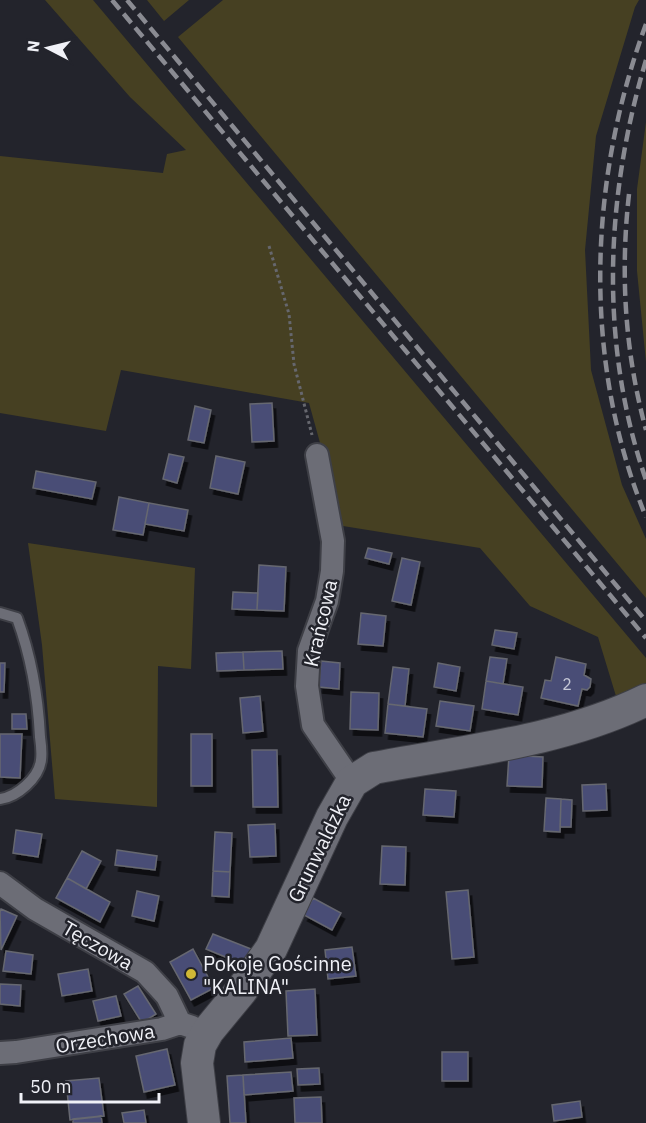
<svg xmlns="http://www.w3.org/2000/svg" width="646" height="1123" viewBox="0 0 646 1123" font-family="'IBM Plex Sans',sans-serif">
  <defs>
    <filter id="shadow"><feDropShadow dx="3.5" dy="6" stdDeviation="0" flood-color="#0009"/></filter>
  </defs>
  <rect width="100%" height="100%" fill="#23242c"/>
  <path fill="#464022" d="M45,0H93L646,658V692L619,706L598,637L530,606L480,548L343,526L309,403L121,370L106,431L0,413V156L163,173L167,154L186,150L130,97Z
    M147,0H189L164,21Z
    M223,0H639L635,7L596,136L585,250L591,370L622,485L646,539V598L178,37Z
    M646,122V362L637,271V189Z
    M28,543L195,568L191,669L158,666L157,807L55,799L42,645Z"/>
  <path fill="#494e76" stroke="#666770" stroke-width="1.5" filter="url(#shadow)" d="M272,403L274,441L252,442L250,404Z
    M195,406L211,410L204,443L188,440Z
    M169,454L184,457L177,483L163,479Z
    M216,456L245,462L238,494L210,488Z
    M36,471L96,482L92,499L33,488Z
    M119,497L149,503L143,535L113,530Z
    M149,503L188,510L184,531L145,524Z
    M368,548L392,553L389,564L365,558Z
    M402,558L420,562L411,605L392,601Z
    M259,565L286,567L284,611L257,610Z
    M233,592L258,593L257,610L232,609Z
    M361,613L386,616L383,646L358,644Z
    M495,630L517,633L514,649L492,645Z
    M282,651L283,669L244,670L243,652Z
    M243,652L244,670L217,671L216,653Z
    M490,657L507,659L503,684L486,681Z
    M556,657L586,664L584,675L591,679L590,687L587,690L582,689L578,706L541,698L545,680L551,681Z
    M321,661L340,663L339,689L319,687Z
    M0,663H5L4,692H0Z
    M438,663L460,667L456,691L434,687Z
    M393,667L409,669L405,706L388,704Z
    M486,681L523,687L518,715L482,709Z
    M351,692L379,693L378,730L350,729Z
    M260,696L263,731L243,733L240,698Z
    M440,701L474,706L470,731L436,726Z
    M388,704L427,709L423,737L385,733Z
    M12,714H26L27,729H12Z
    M0,734H22L20,778L0,777Z
    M191,734H212V786H191Z
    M252,750H277L278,807H253Z
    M509,755L543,757L542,787L507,786Z
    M606,784L607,810L583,811L582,785Z
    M425,789L456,791L454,817L423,815Z
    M546,798L561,799L560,832L544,831Z
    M561,799L572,800L571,827H560Z
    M275,824L276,856L250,857L248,825Z
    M16,830L42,834L38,857L13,853Z
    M215,832L232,833L230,872L213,871Z
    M382,846L406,847L405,885L380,884Z
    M117,850L157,856L155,870L115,865Z
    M82,851L101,861L86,889L67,878Z
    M213,871L230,872L229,897L212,896Z
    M67,878L110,902L100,922L56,898Z
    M468,890L474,957L452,959L446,892Z
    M137,891L159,896L154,921L132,916Z
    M313,898L341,913L332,930L304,915Z
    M1,909L17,916L1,950L0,912Z
    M213,934L251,949L245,965L206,949Z
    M352,947L356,976L328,979L325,950Z
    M193,949L214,988L191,1000L170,962Z
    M6,951L33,955L31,974L3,971Z
    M88,969L92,991L62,996L58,974Z
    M0,984L21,985L20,1006L0,1004Z
    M138,986L156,1014L142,1023L124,994Z
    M315,989L317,1035L288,1036L286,991Z
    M116,996L121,1016L98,1021L93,1001Z
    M291,1038L293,1058L245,1062L244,1042Z
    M167,1049L175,1085L144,1092L136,1056Z
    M442,1052H468V1081H442Z
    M319,1068L320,1084L298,1085L297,1069Z
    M291,1072L293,1091L244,1095L243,1075Z
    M243,1075L246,1123H230L227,1076Z
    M99,1078L104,1116L70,1120L66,1081Z
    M321,1097L322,1123H295L294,1098Z
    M580,1101L582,1117L554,1121L552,1105Z
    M144,1110L146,1123H124L122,1113Z
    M101,1116L102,1123H73V1119Z"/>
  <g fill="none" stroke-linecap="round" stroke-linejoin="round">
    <defs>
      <path id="lane" d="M0,613L17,618C31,656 38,696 40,737C41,744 42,753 41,760C39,778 17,797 0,799"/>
      <path id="street" d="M317,455L333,541L332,571L327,601L309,651L307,686L313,725L352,782
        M0,883L35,909L145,972L167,996L180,1023
        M0,1053L16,1052L162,1029L180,1023L192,1027"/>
      <path id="secondary" d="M204,1123L197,1063L200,1045L208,1031L241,991L271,949L332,817L352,782L374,768C464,751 563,741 646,700"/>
    </defs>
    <use href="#lane" stroke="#3e3f46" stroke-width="14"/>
    <use href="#street" stroke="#3e3f46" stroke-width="26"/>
    <use href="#secondary" stroke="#3e3f46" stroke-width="34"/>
    <path stroke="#66676e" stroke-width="3" stroke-dasharray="3 3" stroke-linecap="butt" d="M269,246L289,314L294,364L312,435"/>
    <use href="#lane" stroke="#6c6d76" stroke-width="10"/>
    <use href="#street" stroke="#6c6d76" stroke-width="22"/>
    <use href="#secondary" stroke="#6c6d76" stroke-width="32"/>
    <path stroke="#8a8b92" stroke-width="4.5" stroke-dasharray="12 6" stroke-linecap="butt" d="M112,0L646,638
      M127,0L646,621
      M646,24C588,181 582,361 646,517
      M646,60C605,197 599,344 646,480
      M629,194C620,274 625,353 646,430"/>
  </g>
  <circle fill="#d0b836" stroke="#23242c" stroke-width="2" cx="191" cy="974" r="6"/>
  <g text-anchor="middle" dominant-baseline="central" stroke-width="5" stroke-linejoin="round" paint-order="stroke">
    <g font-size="16" fill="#c6c8d7">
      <text x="567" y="684">2</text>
    </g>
    <g font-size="20" fill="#f0f1f7" stroke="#23242c">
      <text transform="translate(320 623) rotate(-77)">Krańcowa</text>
      <text transform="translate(319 848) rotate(-64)">Grunwaldzka</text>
      <text transform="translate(98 945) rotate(30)">Tęczowa</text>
      <text transform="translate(105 1038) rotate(-9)">Orzechowa</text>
    </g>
    <g font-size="20" fill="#f0f1f7" stroke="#23242c" text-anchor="start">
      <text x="203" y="963">Pokoje Gościnne<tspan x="203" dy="23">"KALINA"</tspan></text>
    </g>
  </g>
  <g transform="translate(48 48) rotate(277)" stroke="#23242c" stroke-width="4.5" paint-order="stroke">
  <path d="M0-4.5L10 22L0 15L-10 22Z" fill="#f0f1f7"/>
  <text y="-9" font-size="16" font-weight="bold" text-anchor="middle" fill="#f0f1f7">N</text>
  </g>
  <path d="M21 1093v9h138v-9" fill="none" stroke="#f0f1f7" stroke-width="3"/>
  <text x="30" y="1093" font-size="18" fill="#f0f1f7" stroke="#23242c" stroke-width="4.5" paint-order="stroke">50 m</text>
</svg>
